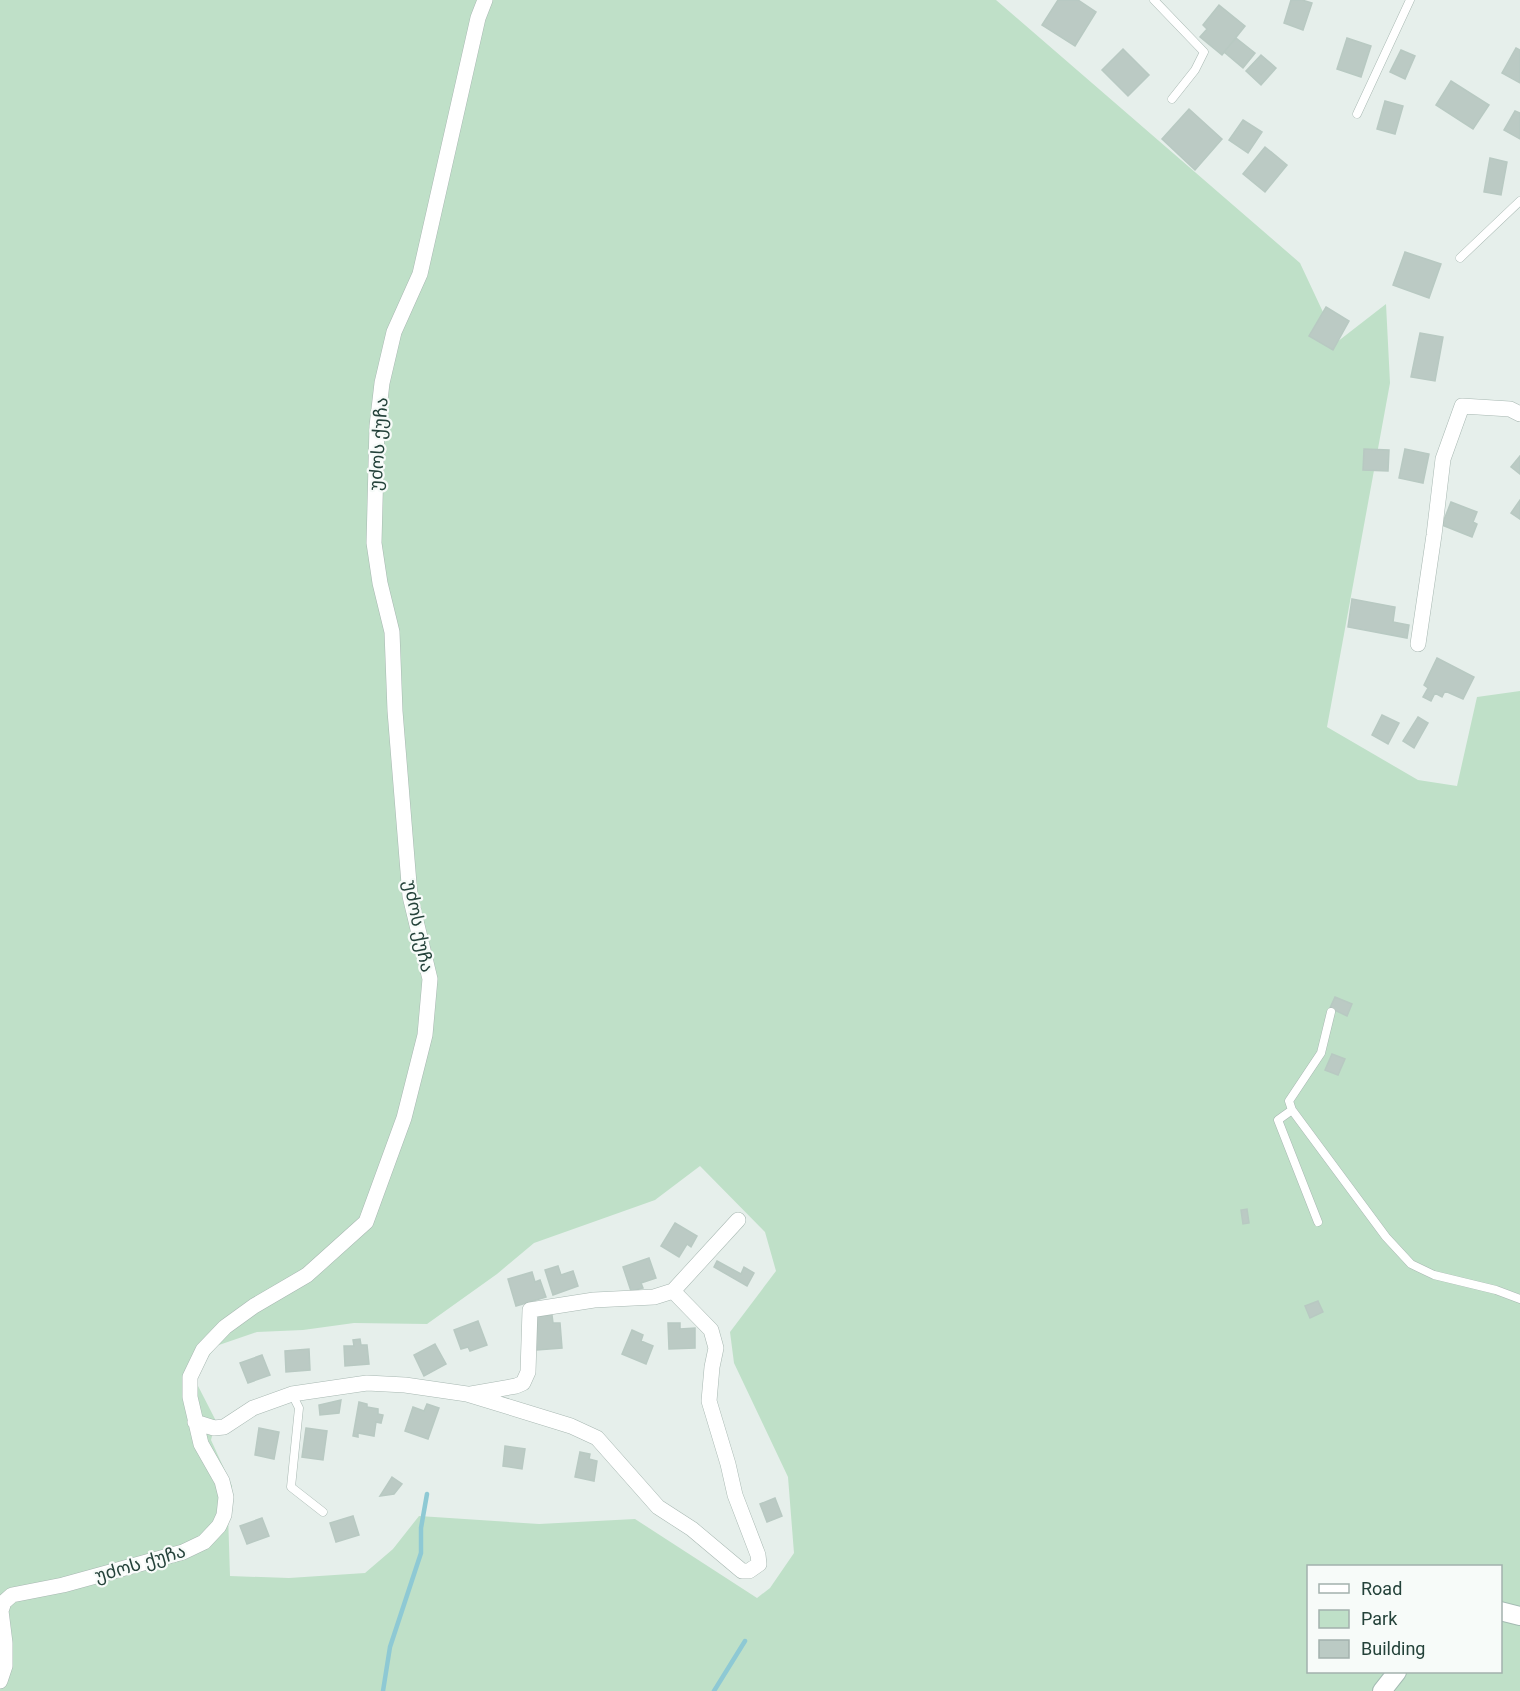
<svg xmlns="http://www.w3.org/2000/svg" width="1520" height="1691" viewBox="0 0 1520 1691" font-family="Roboto,'Noto Sans Georgian',sans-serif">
  <rect width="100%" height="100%" fill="#e6efeb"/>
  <path fill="#bfe0c8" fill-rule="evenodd" d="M0,0H996L1300,263L1337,342L1386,304L1390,383L1327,727L1418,780L1457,786L1477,697L1520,691V1691H0ZM700,1166L765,1232L776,1271L730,1332L734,1363L788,1477L794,1553L770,1588L757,1598L635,1519L539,1524L419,1516L393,1549L365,1573L289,1578L230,1576L228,1514L232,1486L211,1440L216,1421L197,1384L195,1376L216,1346L257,1332L303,1330L354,1323L427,1324L497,1274L534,1243L655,1200ZM1308,1566H1500V1672H1308Z"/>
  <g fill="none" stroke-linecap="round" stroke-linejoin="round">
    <path stroke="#8ec9d4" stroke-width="4.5" d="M383,1691L390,1647L421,1553V1528L427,1494
      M714,1691L745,1641"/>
  </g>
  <path fill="#bbcac4" stroke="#b8c9c2" stroke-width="1.5" d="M1058,0H1078L1096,12L1075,46L1042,25Z
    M1291,0H1302L1312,3L1303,30L1284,23Z
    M1219,5L1245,26L1222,55L1200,37L1207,29L1203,25Z
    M1236,38L1255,53L1243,68L1224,52Z
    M1347,38L1371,46L1361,77L1337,69Z
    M1516,48L1520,50V83L1502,73Z
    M1123,49L1149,75L1128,96L1102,70Z
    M1401,50L1415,56L1405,79L1390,72Z
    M1261,55L1276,68L1261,85L1246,71Z
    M1451,81L1489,105L1473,129L1436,105Z
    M1385,101L1403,106L1395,134L1377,129Z
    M1189,109L1222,139L1195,170L1162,139Z
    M1515,111L1520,113V139L1504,130Z
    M1243,120L1262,132L1248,153L1229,140Z
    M1265,147L1287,165L1265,192L1243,174Z
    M1490,158L1507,162L1501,195L1484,192Z
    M1405,252L1441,264L1429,298L1393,285Z
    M1326,307L1349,321L1333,350L1309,336Z
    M1420,333L1443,337L1435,381L1411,377Z
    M1364,449L1389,450L1388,471L1363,470Z
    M1405,449L1429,454L1423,483L1399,478Z
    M1520,456V474L1511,467Z
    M1520,500V519L1511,513Z
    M1451,502L1477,512L1473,522L1477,524L1472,537L1442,525Z
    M1352,599L1395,607L1393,622L1409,625L1407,638L1348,627Z
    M1437,658L1474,677L1463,699L1445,691L1442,697L1435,693L1431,701L1423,697L1428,688L1424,685Z
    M1382,715L1399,723L1388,744L1372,735Z
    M1418,717L1428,723L1414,748L1403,741Z
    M1335,997L1352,1004L1347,1016L1330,1008Z
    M1332,1054L1345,1059L1338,1075L1325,1070Z
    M1247,1209L1249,1223L1243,1224L1241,1210Z
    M675,1223L697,1236L691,1247L687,1244L679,1257L661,1246Z
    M649,1258L656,1278L641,1283L643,1288L631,1291L623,1267Z
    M717,1261L741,1274L744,1267L754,1273L747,1286L714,1267Z
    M558,1266L561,1275L573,1271L578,1286L553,1295L545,1270Z
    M532,1272L535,1282L540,1280L546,1297L516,1306L508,1279Z
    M1318,1301L1323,1312L1310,1318L1305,1306Z
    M552,1315L553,1323H560L562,1348L537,1350L534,1317Z
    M478,1321L487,1345L470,1351L468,1347L461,1349L454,1330Z
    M668,1323H680V1329L695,1328V1348L669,1349Z
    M632,1330L643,1335L641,1341L653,1346L646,1364L622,1354Z
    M360,1339L361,1345H367L369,1364L345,1366L344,1346H354L353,1340Z
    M435,1344L446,1364L424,1376L414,1355Z
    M309,1349L310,1370L286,1372L285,1351Z
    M262,1355L270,1375L248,1383L240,1363Z
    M341,1400L339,1413L320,1415L319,1405Z
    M359,1402L367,1404V1407L378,1409V1414L383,1415L381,1423L376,1422L374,1436L358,1433V1437L353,1436Z
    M427,1404L439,1408L428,1439L405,1431L413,1407L424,1411Z
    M259,1428L279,1432L274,1459L255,1455Z
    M306,1428L327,1431L323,1460L302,1457Z
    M505,1446L525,1449L522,1469L503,1466Z
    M580,1452L590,1454L589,1459L597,1461L594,1481L575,1477Z
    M392,1477L402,1484L394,1494L380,1496Z
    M775,1498L782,1516L767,1522L760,1504Z
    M353,1516L359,1535L336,1542L330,1523Z
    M262,1518L269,1536L247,1544L240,1526Z"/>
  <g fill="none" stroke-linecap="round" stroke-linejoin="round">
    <defs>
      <path id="lane" d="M1154,0L1204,52L1195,70L1172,99
        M1357,114L1410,0
        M1460,258L1520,201
        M1331,1012L1321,1053L1289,1101L1292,1110L1386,1237L1411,1264L1434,1275L1496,1290L1520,1299
        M1292,1110L1278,1120L1318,1222
        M292,1394L299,1408L291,1487L323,1512"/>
      <path id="street" d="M1418,644L1434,535L1443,459L1462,406L1510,409L1520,414
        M471,1394L516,1386L523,1383L528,1372L530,1310L594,1300L654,1297L673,1291L738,1220
        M195,1422L214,1428L224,1427L253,1408L292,1394L367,1383L405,1385L467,1394L571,1426L597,1438L658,1507L692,1529L742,1571H749L759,1564L758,1555L735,1495L728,1464L709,1401L712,1367L716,1348L711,1330L673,1291
        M0,1681L5,1666V1643L1,1611L4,1602L12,1595L63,1585L183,1552L204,1542L219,1526L224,1515L226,1497L222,1481L201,1444L190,1397V1377L203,1350L225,1327L254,1306L307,1275L366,1222L404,1118L425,1035L430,979L410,896L395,711L392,632L380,583L374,543L377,426L382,383L394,332L420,274L478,18L485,0"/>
      <path id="secondary" d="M1500,1611L1520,1616
        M1382,1691L1397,1672"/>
    </defs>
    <use href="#lane" stroke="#a8b8b2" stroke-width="9"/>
    <use href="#street" stroke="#a8b8b2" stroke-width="16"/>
    <use href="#secondary" stroke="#a4bbb3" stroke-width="20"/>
    <use href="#lane" stroke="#fff" stroke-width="8"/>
    <use href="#street" stroke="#fff" stroke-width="15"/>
    <use href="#secondary" stroke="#fff" stroke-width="18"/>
  </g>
  <g text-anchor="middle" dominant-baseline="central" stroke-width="4.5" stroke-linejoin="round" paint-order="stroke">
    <g font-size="18" fill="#24423a" stroke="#f7fbf9">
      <text transform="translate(378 444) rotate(-86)">უძოს ქუჩა</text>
      <text transform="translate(419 926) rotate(79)">უძოს ქუჩა</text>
      <text transform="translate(140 1563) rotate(-16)">უძოს ქუჩა</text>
    </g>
  </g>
  <rect x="1307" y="1565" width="195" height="108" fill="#f7fbf9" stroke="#a3b1ad" stroke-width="1.5"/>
  <rect x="1319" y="1584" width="30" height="9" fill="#ffffff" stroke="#a3b1ad" stroke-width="1.5"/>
  <text x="1361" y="1595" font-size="18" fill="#24423a">Road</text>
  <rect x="1319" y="1610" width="30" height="18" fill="#bfe0c8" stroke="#a3b1ad" stroke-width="1.5"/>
  <text x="1361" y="1625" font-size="18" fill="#24423a">Park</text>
  <rect x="1319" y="1640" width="30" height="18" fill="#bbcac4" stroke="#a3b1ad" stroke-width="1.5"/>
  <text x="1361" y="1655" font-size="18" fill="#24423a">Building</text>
</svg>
